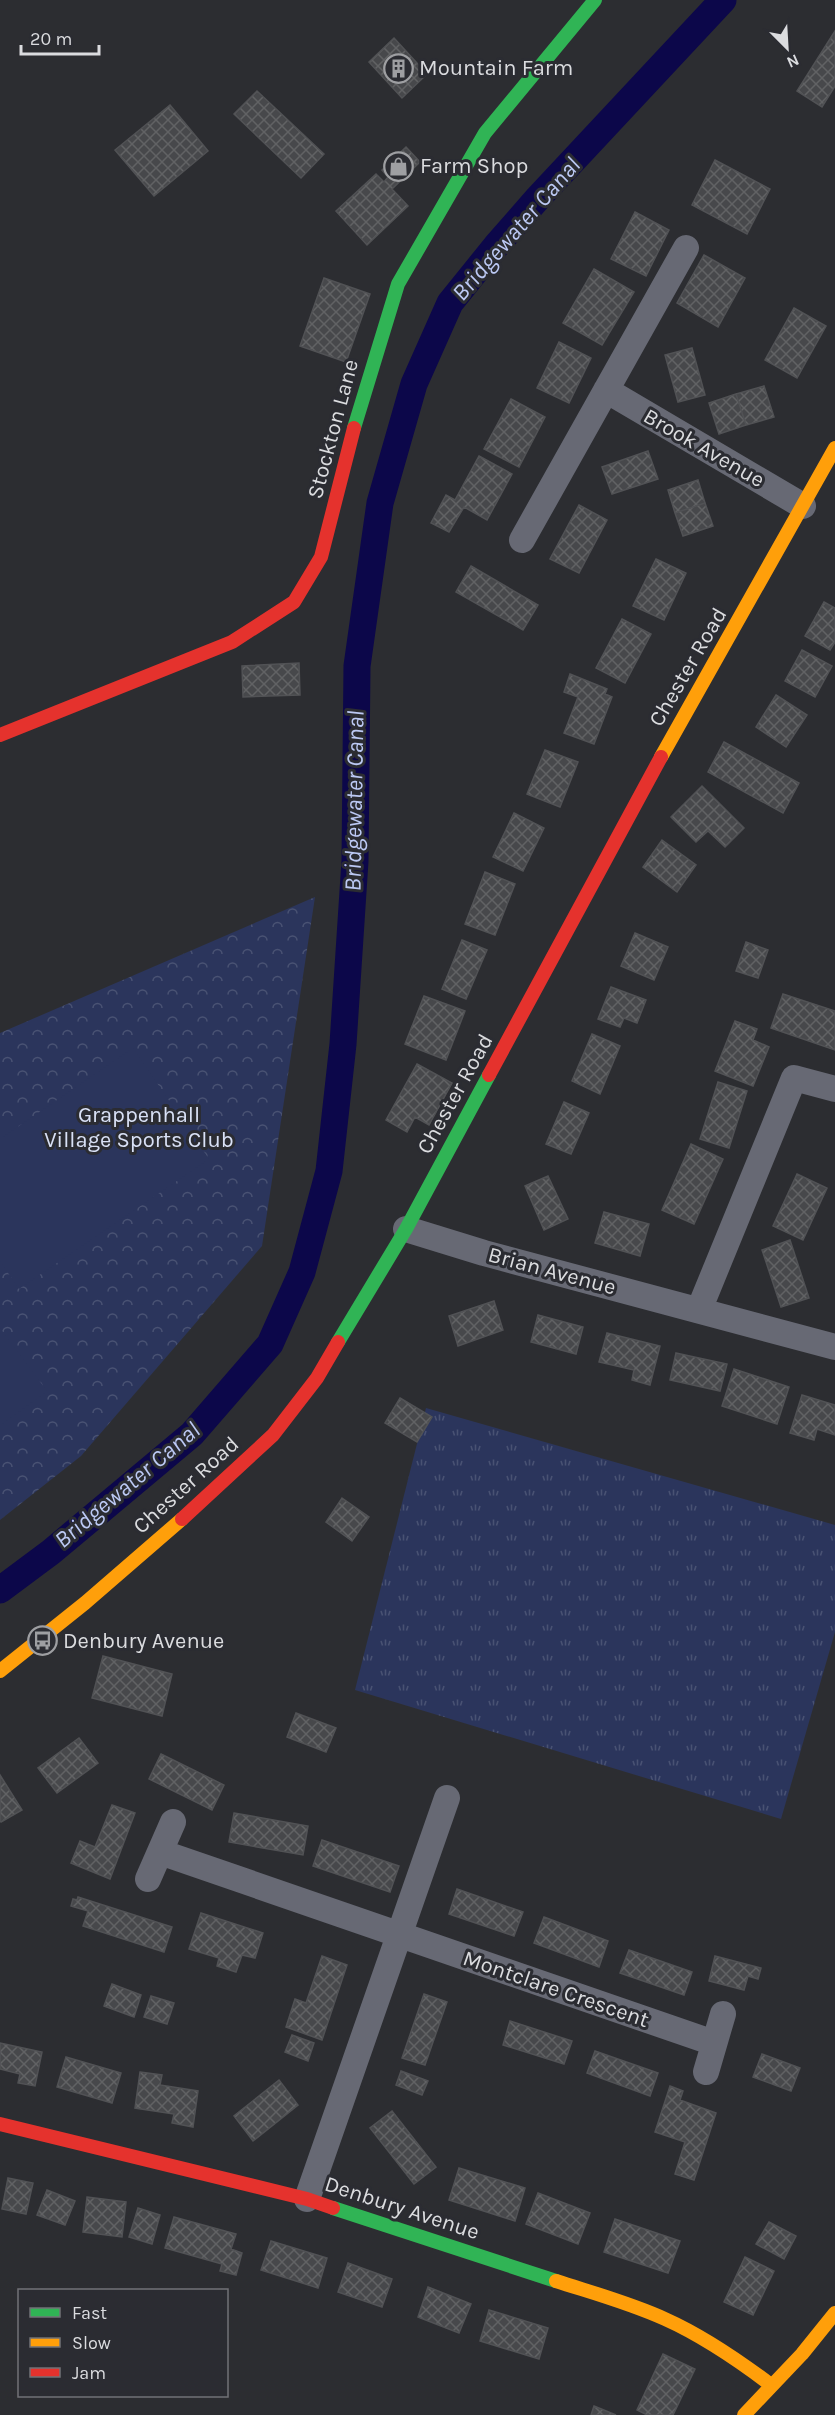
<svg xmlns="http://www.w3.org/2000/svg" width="835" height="2415" viewBox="0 0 835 2415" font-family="Karla,sans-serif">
  <defs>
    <pattern id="grass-tufts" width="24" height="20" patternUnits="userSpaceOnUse" patternTransform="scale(1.5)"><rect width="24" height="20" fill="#2b355c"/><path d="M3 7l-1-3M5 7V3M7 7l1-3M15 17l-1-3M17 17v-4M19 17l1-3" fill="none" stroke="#495273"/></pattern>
    <pattern id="park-crowns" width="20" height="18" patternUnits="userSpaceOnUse" patternTransform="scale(1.5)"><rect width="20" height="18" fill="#2b355c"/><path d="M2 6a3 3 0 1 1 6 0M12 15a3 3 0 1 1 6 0" fill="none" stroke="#495273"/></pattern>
    <pattern id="building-cross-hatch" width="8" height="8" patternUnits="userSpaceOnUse" patternTransform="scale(1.5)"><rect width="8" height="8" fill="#47484b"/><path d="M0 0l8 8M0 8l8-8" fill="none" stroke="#616264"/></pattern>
  </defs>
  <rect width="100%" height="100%" fill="#2c2d31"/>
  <path fill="url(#grass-tufts)" d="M426,1408L835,1525V1632L781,1819L355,1690Z"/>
  <path fill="url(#park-crowns)" d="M315,897L262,1246L81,1456L0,1520V1033Z"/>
  <path fill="#2b355c" d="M133,1048L209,1159L19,1289L0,1261V1139Z
    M0,1328L47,1391L0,1426Z"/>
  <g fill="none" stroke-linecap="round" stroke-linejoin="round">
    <path stroke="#0c074a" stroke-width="27" d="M0,1590L51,1552L192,1434L270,1344L302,1272L329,1171L343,1044L355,861L357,666L380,503L414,384L450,303L496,246L538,198L723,0"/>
  </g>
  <path fill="url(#building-cross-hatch)" stroke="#515255" stroke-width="1.5" d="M835,31V86L822,107L797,91Z
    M394,38L427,74L402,98L369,62Z
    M257,91L324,154L301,178L234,114Z
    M170,105L208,151L154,196L115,150Z
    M406,147L420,162L392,189L408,206L367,245L336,211L376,174L384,182L388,177L382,170Z
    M715,160L770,189L747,234L692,205Z
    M635,212L669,230L646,276L611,259Z
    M704,255L745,278L718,327L677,303Z
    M594,269L634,292L602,345L563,323Z
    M324,278L370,294L346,362L300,346Z
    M794,308L826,326L797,378L765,360Z
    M559,342L591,358L569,403L537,388Z
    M692,348L705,395L678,402L665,355Z
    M764,386L774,417L746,425L736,394Z
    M736,394L746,425L719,434L709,403Z
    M511,399L545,417L519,467L484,449Z
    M648,451L658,479L612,494L602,467Z
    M479,456L512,474L487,520L464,507L449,532L431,523L446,495L455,500Z
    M698,480L705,503L675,513L668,490Z
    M705,503L713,526L683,536L675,513Z
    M579,505L607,520L579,573L550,559Z
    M656,559L686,573L664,620L633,606Z
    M471,566L538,605L523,630L456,592Z
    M824,602L835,608V642L830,650L805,636Z
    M622,619L651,634L625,683L596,668Z
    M802,650L832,666L815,697L785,681Z
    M299,663L300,695L243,697L242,666Z
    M570,674L607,689L605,694L612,697L594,744L564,733L578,697L564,692Z
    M776,695L807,715L786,747L756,727Z
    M724,742L799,783L783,813L708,772Z
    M545,750L578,762L560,807L527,794Z
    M702,786L744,828L725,847L708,831L696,842L671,817Z
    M514,813L544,828L523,871L493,857Z
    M662,840L696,865L677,892L643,867Z
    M485,872L515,884L495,935L465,924Z
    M635,933L668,947L654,980L621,966Z
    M462,940L487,950L466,999L442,989Z
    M746,942L768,950L758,978L736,971Z
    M611,987L646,1000L637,1023L624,1018L620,1027L598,1019Z
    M783,994L835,1011V1050L771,1028Z
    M424,996L465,1011L446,1060L405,1044Z
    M735,1021L757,1029L753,1040L769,1047L753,1086L715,1071Z
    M592,1034L620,1046L600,1094L572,1081Z
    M417,1064L452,1083L429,1125L415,1117L407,1132L386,1120Z
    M718,1082L747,1091L729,1148L700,1139Z
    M564,1102L589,1113L571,1154L546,1144Z
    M691,1144L723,1159L694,1224L662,1210Z
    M797,1174L827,1188L803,1240L773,1226Z
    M548,1176L568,1219L544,1230L525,1186Z
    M604,1212L649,1224L640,1256L595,1243Z
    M790,1240L809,1298L781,1307L762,1250Z
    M494,1301L503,1330L458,1346L449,1316Z
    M538,1315L583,1327L576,1354L531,1342Z
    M607,1333L660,1346L650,1385L632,1380L634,1370L599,1362Z
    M676,1353L727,1364L720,1391L670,1380Z
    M734,1369L789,1387L777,1424L722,1406Z
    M802,1395L835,1405V1435L817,1429L814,1440L790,1433Z
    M400,1398L432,1417L417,1442L385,1423Z
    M342,1498L369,1517L352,1541L326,1522Z
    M103,1656L172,1674L162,1716L92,1698Z
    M296,1713L336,1728L326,1752L287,1737Z
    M79,1738L98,1763L57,1793L38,1768Z
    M161,1754L224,1785L212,1810L149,1779Z
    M0,1775L22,1810L1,1822L0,1821Z
    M112,1805L135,1813L110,1879L71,1863L80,1841L95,1847Z
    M234,1813L308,1826L303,1855L229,1842Z
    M322,1840L399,1866L390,1892L313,1866Z
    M457,1889L523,1912L514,1936L449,1914Z
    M78,1897L172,1927L164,1952L83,1926L88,1911L71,1906L73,1899L77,1900Z
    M201,1913L263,1933L255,1958L242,1955L236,1972L217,1966L219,1958L189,1949Z
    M544,1917L608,1941L599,1967L534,1943Z
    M629,1950L692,1972L684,1995L620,1973Z
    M322,1956L347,1965L322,2040L286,2027L295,1999L306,2003Z
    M715,1956L761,1968L758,1979L748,1976L744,1990L709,1981Z
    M112,1984L141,1995L134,2017L104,2006Z
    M424,1994L447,2002L425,2065L402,2058Z
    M151,1996L174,2003L167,2024L144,2017Z
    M510,2021L572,2041L564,2064L503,2045Z
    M292,2035L314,2043L308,2061L285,2052Z
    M0,2043L42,2052L35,2086L18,2083L20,2074L0,2069Z
    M595,2051L658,2073L650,2096L587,2073Z
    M762,2054L800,2068L791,2091L753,2077Z
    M66,2057L121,2073L112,2103L57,2087Z
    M401,2071L428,2081L422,2095L396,2085Z
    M140,2072L162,2075L160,2085L198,2091L193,2127L172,2123L174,2114L135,2108Z
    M279,2080L298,2105L253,2141L234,2116Z
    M670,2086L683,2091L680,2100L716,2113L694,2180L675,2174L685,2142L655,2132Z
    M392,2111L436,2167L414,2184L370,2128Z
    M459,2168L525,2188L515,2221L449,2200Z
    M8,2178L33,2183L26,2214L2,2209Z
    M47,2190L75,2201L65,2225L37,2215Z
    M538,2193L590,2213L578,2244L526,2224Z
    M87,2197L126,2202L122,2237L83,2232Z
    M138,2208L160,2215L152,2244L129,2237Z
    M174,2217L236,2234L231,2249L242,2253L236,2275L220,2271L222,2264L165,2248Z
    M615,2219L680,2241L668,2273L604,2252Z
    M769,2222L796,2236L784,2259L756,2244Z
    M271,2241L327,2258L318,2288L261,2270Z
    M745,2257L774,2271L753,2315L724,2302Z
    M348,2263L392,2279L382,2307L338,2292Z
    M428,2287L471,2304L459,2333L418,2317Z
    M489,2310L548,2328L539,2359L480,2341Z
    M663,2354L695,2369L673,2415H647L637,2410Z
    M594,2406L616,2415H591Z"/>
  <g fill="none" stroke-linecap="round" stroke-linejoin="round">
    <path stroke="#676974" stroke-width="26" d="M606,390L803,506
      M522,540L686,248
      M406,1229L484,1253L835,1347
      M699,1310L794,1078L835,1089
      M160,1852L714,2043
      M148,1879L173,1822
      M706,2072L723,2014
      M307,2199L447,1798"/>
    <path stroke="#30b455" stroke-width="14" d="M354,428L398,284L485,133L595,0
      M338,1342L406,1229L489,1075
      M333,2208L556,2281"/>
    <path stroke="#ff9f0a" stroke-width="14" d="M661,757L835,448
      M0,1671L85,1603L182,1519
      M556,2281C593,2293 630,2303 665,2319C703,2336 738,2360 771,2385
      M744,2415L802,2354L835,2313"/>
    <path stroke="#e5322d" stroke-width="14" d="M0,735L232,642L294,602L321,557L354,428
      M489,1075L661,757
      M182,1519L273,1435L317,1378L338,1342
      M0,2124L307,2199L333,2208"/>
  </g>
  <defs>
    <symbol id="building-ring" viewBox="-11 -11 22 22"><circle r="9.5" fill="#2b2c32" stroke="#9e9fa2" stroke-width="1.5"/><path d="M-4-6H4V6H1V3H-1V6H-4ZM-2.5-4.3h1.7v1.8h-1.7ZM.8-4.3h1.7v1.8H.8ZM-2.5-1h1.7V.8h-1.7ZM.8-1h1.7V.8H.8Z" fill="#9e9fa2"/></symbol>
    <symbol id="shop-ring" viewBox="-11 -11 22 22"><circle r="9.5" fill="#2b2c32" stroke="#9e9fa2" stroke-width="1.5"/><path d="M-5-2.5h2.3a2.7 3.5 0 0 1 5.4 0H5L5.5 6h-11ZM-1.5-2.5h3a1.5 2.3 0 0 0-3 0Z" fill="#9e9fa2"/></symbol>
    <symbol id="bus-ring" viewBox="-11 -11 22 22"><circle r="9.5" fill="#2b2c32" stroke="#9e9fa2" stroke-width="1.5"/><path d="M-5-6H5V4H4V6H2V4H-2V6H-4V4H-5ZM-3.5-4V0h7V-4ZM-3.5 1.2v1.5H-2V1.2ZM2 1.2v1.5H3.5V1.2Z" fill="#9e9fa2"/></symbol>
  </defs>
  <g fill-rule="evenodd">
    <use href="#building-ring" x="382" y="52" width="33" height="33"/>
    <use href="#shop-ring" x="382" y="150" width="33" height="33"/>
    <use href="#bus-ring" x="26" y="1624" width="33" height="33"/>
  </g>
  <g text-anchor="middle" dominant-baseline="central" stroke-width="6" stroke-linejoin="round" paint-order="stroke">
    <g font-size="22" fill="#dbdcdf" stroke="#2b2c32" text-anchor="start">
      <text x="419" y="68">Mountain Farm</text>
      <text x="420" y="166">Farm Shop</text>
      <text x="63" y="1641">Denbury Avenue</text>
    </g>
    <g font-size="22" fill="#dbdcdf" stroke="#2b2c32">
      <text transform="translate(333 429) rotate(-75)">Stockton Lane</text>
      <text transform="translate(704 448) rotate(30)">Brook Avenue</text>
      <text transform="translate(688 667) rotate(-60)">Chester Road</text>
      <text transform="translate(455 1094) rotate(-61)">Chester Road</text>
      <text transform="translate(552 1271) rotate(15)">Brian Avenue</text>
      <text transform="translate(186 1485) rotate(-42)">Chester Road</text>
      <text transform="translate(556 1989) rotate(19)">Montclare Crescent</text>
      <text transform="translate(402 2208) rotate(18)">Denbury Avenue</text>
    </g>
    <g font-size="22" fill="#d9e1f6" stroke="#2b2c32">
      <text x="139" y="1115">Grappenhall<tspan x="139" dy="25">Village Sports Club</tspan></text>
    </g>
    <g font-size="24" font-style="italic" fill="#bcc9f4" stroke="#2b2c32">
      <text transform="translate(516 229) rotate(-49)">Bridgewater Canal</text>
      <text transform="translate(354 801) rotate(-89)">Bridgewater Canal</text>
      <text transform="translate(127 1485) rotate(-40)">Bridgewater Canal</text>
    </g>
  </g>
  <rect x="18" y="2289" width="210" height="108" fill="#2b2c32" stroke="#717277" stroke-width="1.5"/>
  <rect x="30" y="2308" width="30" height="9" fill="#30b455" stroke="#717277" stroke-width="1.5"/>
  <text x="72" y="2319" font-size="18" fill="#dbdcdf">Fast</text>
  <rect x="30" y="2338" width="30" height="9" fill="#ff9f0a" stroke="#717277" stroke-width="1.5"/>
  <text x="72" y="2349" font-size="18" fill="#dbdcdf">Slow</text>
  <rect x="30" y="2368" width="30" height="9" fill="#e5322d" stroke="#717277" stroke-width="1.5"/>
  <text x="72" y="2379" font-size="18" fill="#dbdcdf">Jam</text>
  <g transform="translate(787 48) rotate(156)" stroke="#2b2c32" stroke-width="4.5" paint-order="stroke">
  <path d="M0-4.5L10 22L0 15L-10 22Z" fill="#dbdcdf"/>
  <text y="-9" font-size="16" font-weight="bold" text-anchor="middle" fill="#dbdcdf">N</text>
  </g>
  <path d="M21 45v9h78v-9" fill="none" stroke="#dbdcdf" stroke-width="3"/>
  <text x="30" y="45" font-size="18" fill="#dbdcdf" stroke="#2b2c32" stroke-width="4.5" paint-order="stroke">20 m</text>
</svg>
